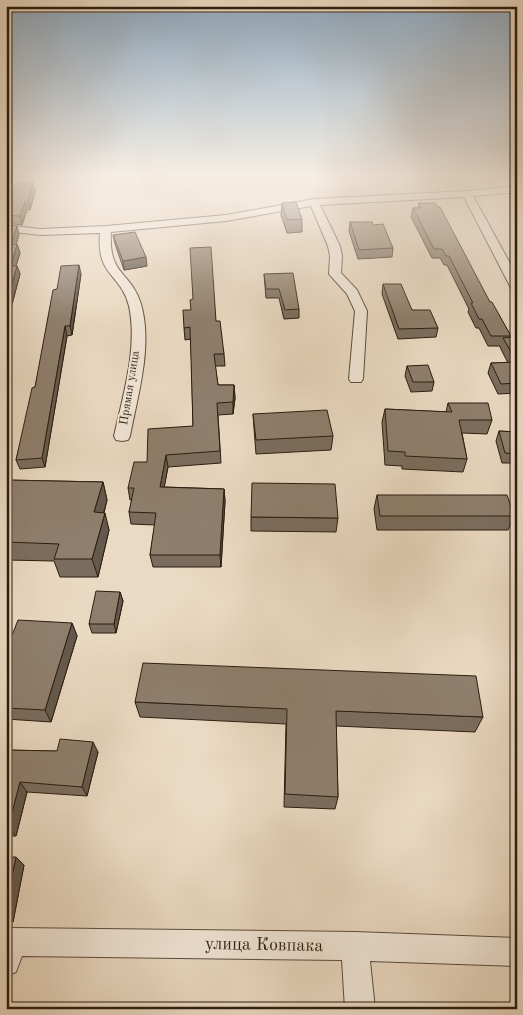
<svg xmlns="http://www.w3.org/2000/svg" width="523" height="1015" viewBox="0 0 523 1015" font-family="'Old Standard TT',serif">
  <rect width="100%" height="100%" fill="#ebdac3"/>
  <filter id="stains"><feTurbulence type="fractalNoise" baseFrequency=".004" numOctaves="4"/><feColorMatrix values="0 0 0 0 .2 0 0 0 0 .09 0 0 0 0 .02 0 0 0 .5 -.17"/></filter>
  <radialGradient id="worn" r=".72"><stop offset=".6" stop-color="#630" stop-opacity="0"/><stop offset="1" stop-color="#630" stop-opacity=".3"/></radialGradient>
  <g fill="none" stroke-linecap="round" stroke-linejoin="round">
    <defs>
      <path id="minor" d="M517,186V192L473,196L517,276V292L511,288L464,197L320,205L340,246L342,256L341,273L357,290L367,311L363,379L361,382H351L349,379L355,311L347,294L329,274L330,256L328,246L311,206L226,221L111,232C108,276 131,271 141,304C153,346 138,394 130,436L128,440L122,441L116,440L114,436C123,395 138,348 129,306C121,273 96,277 100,233L40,235L6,231V225L40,229L106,226L226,215L314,199L467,191Z
        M12,928L355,932L517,938V966L370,961L375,1009H345L342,960L22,956L16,972L6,976V930Z"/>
    </defs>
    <use href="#minor" stroke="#5b4c3d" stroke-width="2"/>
    <use href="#minor" fill="#f2e7d8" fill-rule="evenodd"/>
  </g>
  <path fill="#7b6d5e" stroke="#2b1d10" d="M33,182L35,191L30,210H27L22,225L7,223L6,203L14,189Z
    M282,203L302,219V232L287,233L281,215Z
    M419,203L490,302L511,336V338L517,337V393L498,394L488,373L491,363H508L500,347V346H488L479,328H476L468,312L469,309L447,265H444L440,258H432L411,217L413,208H418Z
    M350,222L373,225L393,248L392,257L358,259L349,231Z
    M6,224L19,234L16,244H17L20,253L16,266H17L20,274L11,308L6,309Z
    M113,235L147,266L124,270L115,244Z
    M81,274L72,335L67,336L45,467L20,469L16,460L35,387L57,289Z
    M264,274L299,309V318L284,319L279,298H266Z
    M383,284L412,310L438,328L436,337L398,339L382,294Z
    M216,321L224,354L225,366H215L218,385H234L235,398L233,414L218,415L221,463L168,467L164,487L224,489L225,501L221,567H153L150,555L155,525L131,524L129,512L132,500H130L128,488L147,462L193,426L191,339L185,340L184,328Z
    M407,366L434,382L432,391L411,392L405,376Z
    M448,403L492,420L487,434L462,433L467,459L463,472L402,469V466L385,465L382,422L385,409L446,412Z
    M253,414L333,436L331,450L256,454L254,428Z
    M499,431L517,432V463H502L496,441Z
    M6,480L103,482L107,500L104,513L109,530L98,577H60L54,561L6,560Z
    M377,495L514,516L508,530H377L374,509Z
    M251,517L338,518L336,532L251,531Z
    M120,592L123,601L116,633H92L89,624Z
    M72,623L77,636L51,722L6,719V651Z
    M135,702L483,717L475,732L336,726L338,797L335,809L284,807L286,724L140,717Z
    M6,750L98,752L87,796L27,792L16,836H6Z
    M6,857L24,865L13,922H6Z
    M426,1005L478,1009H422Z"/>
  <path fill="#64594c" stroke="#2b1d10" d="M33,182L35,191L30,210L28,202Z
    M25,202L27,210L22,225L20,216Z
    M17,226L19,234L14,253L11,245Z
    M17,244L20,253L13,275L11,266Z
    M146,257L147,266L124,270L123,261Z
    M79,265L81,274L72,335L70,326Z
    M17,266L20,274L11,308L8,299Z
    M65,326L67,336L45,467L42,458Z
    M234,385L235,398L233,414V402Z
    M166,455L168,467L162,499L160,487Z
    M103,482L107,500L99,530L94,512Z
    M224,489L225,501L221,567L220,555Z
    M105,513L109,530L98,577L92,559Z
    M120,592L123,601L116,633L114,624Z
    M72,623L77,636L51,722L45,710Z
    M93,742L98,752L87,796L82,787Z
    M20,782L27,792L16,836L8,828Z
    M16,857L24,865L13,922L6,917V903Z"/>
  <path fill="#8f7f6d" stroke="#2b1d10" d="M33,182L28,202H25L20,216L6,215V203L11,189H14L16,183Z
    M296,202L302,219L287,220L282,203Z
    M419,203H435L438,207H440L490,302H492L511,336H491L482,319H479L471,303H473L449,256H446L442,249H434L413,208H421Z
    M350,222H372L373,225L383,224L393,248L359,250Z
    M6,224L17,226L11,245L17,244L11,266H17L8,299H6Z
    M135,232L146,257L123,261L113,235Z
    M211,247L216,321H220L224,354H214L218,385H234L233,402L217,403L220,451L166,455L160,487L224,489L220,555H150L156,513L129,512L134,488H128L134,462H147L148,429L193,426L190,327L184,328L183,310H191L190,300L193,299L190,248Z
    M79,265L70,326H65L42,458L16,460L32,388L35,387L53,290L57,289L61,266Z
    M293,273L299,309L285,310L279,289H266L264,274Z
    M383,284H401L412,310H430L438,328L399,329Z
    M517,337V357H514L503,338Z
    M517,362V383L501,384L491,363Z
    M428,365L434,382H413L407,366Z
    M448,403H488L492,420H459L467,459L405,456V452L388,451L385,409L452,412Z
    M327,410L333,436L256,440L253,414Z
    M499,431L517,432V454L505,453Z
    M6,480L103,482L94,512L105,513L92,559H54L59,544L6,542Z
    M252,483L335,484L338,518L251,517Z
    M377,495H507L514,516H380Z
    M96,591L120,592L114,624H89Z
    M18,620L72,623L45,710L6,708V651Z
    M143,663L476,676L483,717L336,711L338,797L285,794L287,709L135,702Z
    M60,739L93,742L82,787L20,782L8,828L6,827V750L57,751Z
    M6,857H16L6,903Z
    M426,1005L478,1006V1009H426Z"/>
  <linearGradient id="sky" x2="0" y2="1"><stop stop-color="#8faac1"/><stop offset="0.55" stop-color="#f6eee4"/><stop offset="1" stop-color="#f6eee4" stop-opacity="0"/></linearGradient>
  <rect width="523" height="318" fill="url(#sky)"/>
  <g text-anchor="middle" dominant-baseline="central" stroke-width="4" stroke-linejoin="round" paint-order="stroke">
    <g font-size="12" fill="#2b1d10" stroke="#f2e7d8">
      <text transform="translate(130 388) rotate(-81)">Прямая улица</text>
    </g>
    <g font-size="18" fill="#2b1d10" stroke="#f2e7d8">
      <text transform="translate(264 945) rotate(1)">улица Ковпака</text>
    </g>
  </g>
  <rect width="523" height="1015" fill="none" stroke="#ebdac3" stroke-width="25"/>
  <rect x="8" y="8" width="508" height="1000" fill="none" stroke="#2b1d10" stroke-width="2.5"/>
  <rect x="12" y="12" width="498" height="990" fill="none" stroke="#2b1d10"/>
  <rect width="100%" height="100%" filter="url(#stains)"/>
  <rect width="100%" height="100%" fill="url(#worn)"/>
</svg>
